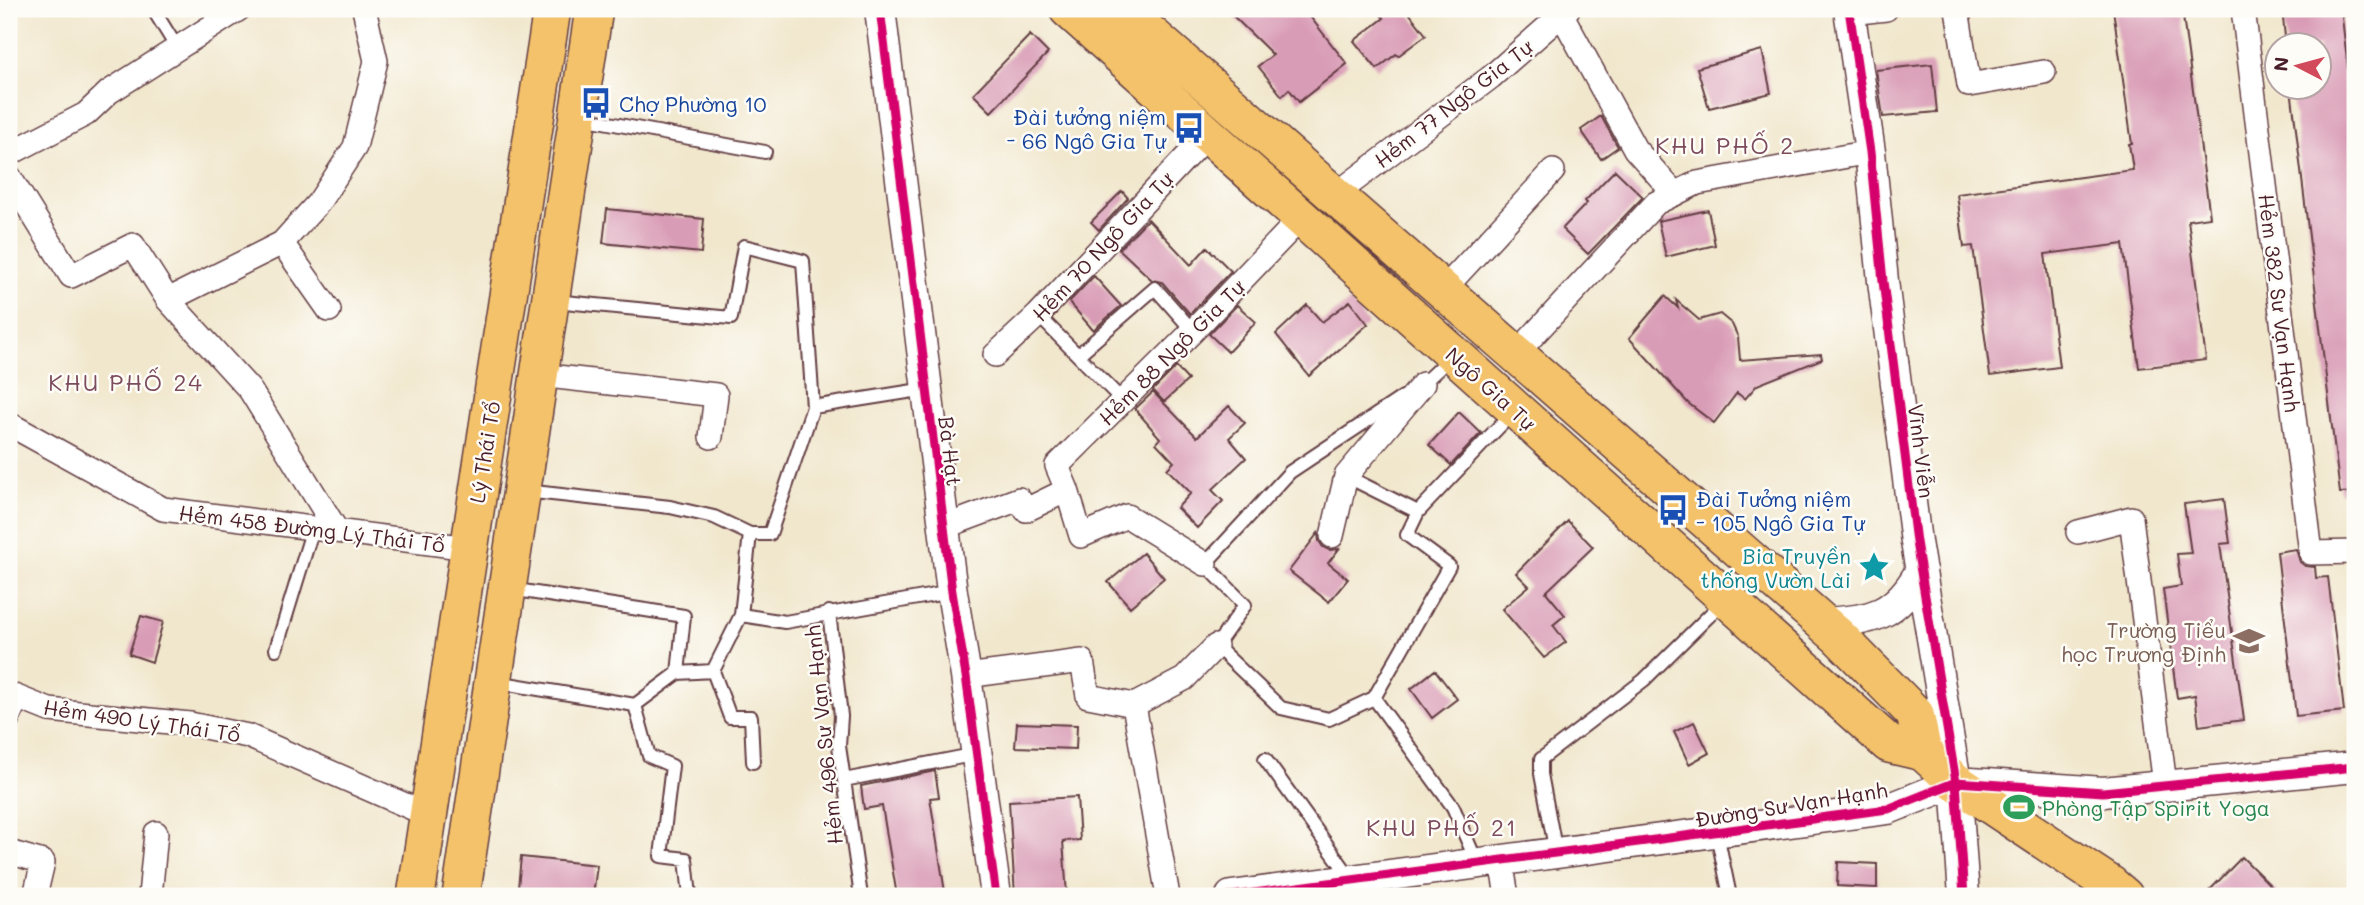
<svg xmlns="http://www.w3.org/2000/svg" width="2364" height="905" viewBox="0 0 2364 905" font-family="Mali,sans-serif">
  <rect width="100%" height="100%" fill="#fdfcf7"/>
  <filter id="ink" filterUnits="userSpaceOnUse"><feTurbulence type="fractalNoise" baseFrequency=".0143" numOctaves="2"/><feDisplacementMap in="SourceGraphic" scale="14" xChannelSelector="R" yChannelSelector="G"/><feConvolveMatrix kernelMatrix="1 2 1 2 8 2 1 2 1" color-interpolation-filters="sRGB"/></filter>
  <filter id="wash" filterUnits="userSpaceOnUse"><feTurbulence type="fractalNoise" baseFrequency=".00686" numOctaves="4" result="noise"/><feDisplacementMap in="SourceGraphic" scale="28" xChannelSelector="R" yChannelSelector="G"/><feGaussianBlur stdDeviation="1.57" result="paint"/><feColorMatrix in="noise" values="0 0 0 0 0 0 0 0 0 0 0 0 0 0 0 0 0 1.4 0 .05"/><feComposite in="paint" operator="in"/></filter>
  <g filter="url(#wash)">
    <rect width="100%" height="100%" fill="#f1e7cd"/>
    <g id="blocks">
      <path fill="#d99cb6" d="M1226,9H1304L1347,64L1299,102L1289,89L1282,96L1258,66L1273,55Z
        M1376,9H1406L1426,35L1398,56L1396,54L1377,69L1354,41L1384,18Z
        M2113,9H2182L2210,217L2188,220L2206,360L2139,368L2123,244L2045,254L2059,367L1990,376L1973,246L1964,247L1957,194L2133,170L2129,144H2132Z
        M2282,9H2341L2355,129V492L2340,493L2291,88H2319V46H2286Z
        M1030,35L1048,53L991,112L973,94Z
        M1762,50L1771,93L1709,108L1697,68Z
        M1932,64L1937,112L1883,117L1876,70Z
        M1601,116L1618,147L1601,159L1581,130Z
        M1615,170L1643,197L1588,254L1562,229L1587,203L1585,201Z
        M1122,191L1128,198L1099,230L1091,222Z
        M607,209L704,219L701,253L603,243Z
        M1708,210L1715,245L1666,257L1658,221Z
        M1148,219L1191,265L1207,247L1231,271L1190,314L1162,282L1152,280L1119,249Z
        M1094,276L1121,306L1093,330L1069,302Z
        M1665,296L1678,308L1676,300L1699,320L1720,314L1732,324L1738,337L1740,360L1821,354L1822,359L1757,385L1745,399L1737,393L1714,423L1688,403L1629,338Z
        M1350,301L1368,324L1309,376L1276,334L1307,305L1322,322Z
        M1237,305L1256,322L1228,352L1209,334Z
        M1176,367L1188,380L1164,402L1153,390Z
        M1153,392L1197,437L1229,406L1245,423L1229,438L1246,458L1212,490L1223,501L1197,528L1177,508L1191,493L1167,469L1174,462L1156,443L1160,438L1135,409Z
        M1459,412L1481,433L1451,465L1429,445Z
        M2224,499L2230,543L2220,544L2244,720L2199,726L2195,695L2177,698L2163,589L2181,586L2177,554L2191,553L2184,504Z
        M1568,521L1593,547L1546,592L1565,615L1553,625L1566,642L1544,658L1502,609L1529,586L1516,573Z
        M1318,533L1319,541L1323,547L1329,550L1339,549L1328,563L1348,579L1329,602L1289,571Z
        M2296,549L2300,562L2305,566L2315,567L2316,578L2328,577L2344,711L2296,716L2277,552Z
        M1143,553L1164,578L1130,607L1108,582Z
        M141,616L163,622L152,662L129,654Z
        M1435,670L1457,699L1432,718L1411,689Z
        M1694,722L1709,753L1689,764L1674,732Z
        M1017,723L1077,725L1076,749L1015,747Z
        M935,771L939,797L930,798L945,892L916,896H897L882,806L864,809L861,786Z
        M1077,797L1080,840L1063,841L1067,895L1015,896L1009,801Z
        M521,857L597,865L593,896L518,888Z
        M2242,857L2281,896H2204Z
        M1838,862L1877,864V888L1837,886Z"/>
    </g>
  </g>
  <g filter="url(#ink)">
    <use href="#blocks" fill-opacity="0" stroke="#633d43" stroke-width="2"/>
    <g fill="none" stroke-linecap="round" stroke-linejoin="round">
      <defs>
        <path id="service" d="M153,9L177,48
          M582,118L765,152
          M554,301L731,318L744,246L803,261L813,407L770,534H750
          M1038,315L1123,401
          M1078,355L1155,288L1193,331
          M1421,385L1451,357
          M1403,397L1290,472L1205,564L1245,605L1216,646L1281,708L1329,719L1374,698L1453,807L1477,863
          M813,407L926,389
          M1346,476L1418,512
          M525,491L670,507L714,517L750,534L741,615L713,671
          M510,589L684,616L678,673
          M829,612L841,716L839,746L861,896
          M741,615L785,622L951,592
          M276,649L313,528
          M496,682L635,705L678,673L713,671L730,717H751L753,762
          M1374,698L1449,566L1407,535L1418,512L1513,412
          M635,705L649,756L672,766L661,856L686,859L690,896
          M9,729L22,700
          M1265,759L1350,877
          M844,780L977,754
          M1717,834L1730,896
          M1556,853L1541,774V759L1644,680L1724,601"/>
        <path id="minor" d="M1957,9L1969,85L2044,72
          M2243,9L2311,553L2355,552
          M1850,13L1886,9
          M1562,15L1635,149L1675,194
          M9,154L86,114L109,92L239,9
          M9,176L71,276L133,245L168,300L250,390L337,531
          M1335,195L1491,77L1568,9
          M282,243L329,310
          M1444,289L1553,171
          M168,300L282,243L319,202L355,147L376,61L364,9
          M995,355L1038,315L1208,134
          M1515,355L1656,203L1697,183L1870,152
          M539,375L716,395L711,437
          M9,424L163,509L469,548
          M1067,490L1057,466L1193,331L1301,218
          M944,527L1019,499L1026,510L1067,490L1081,536L1127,516L1205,564
          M2078,532L2131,518L2165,785
          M1332,536L1346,476L1423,384
          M966,676L1082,661L1088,696L1134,705
          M9,694L49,710L190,724L248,736L428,815
          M9,852L43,862L35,896
          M1501,861L1507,896
          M150,896L156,833
          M1168,896L1134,705L1184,679L1216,646"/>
        <path id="tertiary" d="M880,9L952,592L966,676L996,896
          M1849,9L1870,152L1883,281L1916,542L1956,782L1964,896
          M1824,623C1873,620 1896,616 1921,570
          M1231,896L1888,809L1956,782L2103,792L2355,767"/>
        <path id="primary" d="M1068,9L1889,744L1923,752L1956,782L2111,885L2124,896
          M1122,9L1838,636L1915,714L1923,752
          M416,896L552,9
          M461,896L594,9"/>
      </defs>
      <use href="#service" stroke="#633d43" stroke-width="16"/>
      <use href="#minor" stroke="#633d43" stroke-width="26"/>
      <use href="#tertiary" stroke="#633d43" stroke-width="33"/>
      <use href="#primary" stroke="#633d43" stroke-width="40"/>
      <use href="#service" stroke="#fff" stroke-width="12"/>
      <use href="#minor" stroke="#fff" stroke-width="23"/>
      <use href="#tertiary" stroke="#fff" stroke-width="30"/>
      <use href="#primary" stroke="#f3c26a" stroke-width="37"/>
      <defs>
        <path id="cycleway" d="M880,9L952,592L966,676L996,896
          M1849,9L1870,152L1883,281L1916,542L1956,782L1964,896
          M1231,896L1888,809L1956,782L2103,792L2355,767"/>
      </defs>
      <use href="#cycleway" stroke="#fdfcf7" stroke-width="13"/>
      <use href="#cycleway" stroke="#d6006c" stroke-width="9"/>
    </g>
  </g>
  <defs>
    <symbol id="bus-bare" viewBox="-9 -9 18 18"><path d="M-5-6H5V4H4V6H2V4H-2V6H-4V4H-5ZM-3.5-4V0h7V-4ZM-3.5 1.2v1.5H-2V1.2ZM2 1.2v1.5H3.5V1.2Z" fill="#1a4fb4" stroke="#fdfcf7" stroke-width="2.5" paint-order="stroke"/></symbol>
    <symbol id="sight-bare" viewBox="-9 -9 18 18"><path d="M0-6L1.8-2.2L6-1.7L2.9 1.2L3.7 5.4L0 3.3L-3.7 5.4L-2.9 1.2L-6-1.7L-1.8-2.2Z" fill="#0f9aa8" stroke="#fdfcf7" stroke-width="2.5" paint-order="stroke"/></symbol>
    <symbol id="school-bare" viewBox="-9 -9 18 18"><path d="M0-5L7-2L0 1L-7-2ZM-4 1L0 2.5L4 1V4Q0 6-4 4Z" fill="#8d6e63" stroke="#fdfcf7" stroke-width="2.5" paint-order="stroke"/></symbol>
    <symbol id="stadium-bare" viewBox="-9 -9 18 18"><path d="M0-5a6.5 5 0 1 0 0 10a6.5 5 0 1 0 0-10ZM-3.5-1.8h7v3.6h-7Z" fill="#2e9e5b" stroke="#fdfcf7" stroke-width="2.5" paint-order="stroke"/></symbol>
  </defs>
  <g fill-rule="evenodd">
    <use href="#bus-bare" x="574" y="81" width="44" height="44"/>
    <use href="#bus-bare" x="1167" y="106" width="44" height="44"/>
    <use href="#bus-bare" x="1651" y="488" width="44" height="44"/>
    <use href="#sight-bare" x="1852" y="545" width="44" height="44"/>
    <use href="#school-bare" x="2227" y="619" width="44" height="44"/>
    <use href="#stadium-bare" x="1997" y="785" width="44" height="44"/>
  </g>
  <g text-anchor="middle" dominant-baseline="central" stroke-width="5" stroke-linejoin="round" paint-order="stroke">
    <g font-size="21" fill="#164399" stroke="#fdfcf7" text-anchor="start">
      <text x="619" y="103">Chợ Phường 10</text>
      <text x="1166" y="116" text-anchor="end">Đài tưởng niệm<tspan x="1166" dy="24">- 66 Ngô Gia Tự</tspan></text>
      <text x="1696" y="498">Đài Tưởng niệm<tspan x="1696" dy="24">- 105 Ngô Gia Tự</tspan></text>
    </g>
    <g font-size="21" fill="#4a1f2b" stroke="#fdfcf7">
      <text transform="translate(1453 103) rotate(-38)">Hẻm 77 Ngô Gia Tự</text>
      <text transform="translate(1102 246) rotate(-47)">Hẻm 70 Ngô Gia Tự</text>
      <text transform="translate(2280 303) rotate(83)">Hẻm 382 Sư Vạn Hạnh</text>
      <text transform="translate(1171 352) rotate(-45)">Hẻm 88 Ngô Gia Tự</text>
      <text transform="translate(1491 388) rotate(42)">Ngô Gia Tự</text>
      <text transform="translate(951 451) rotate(83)">Bà Hạt</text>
      <text transform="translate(1922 451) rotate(83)">Vĩnh Viễn</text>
      <text transform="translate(484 452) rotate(-81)">Lý Thái Tổ</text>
      <text transform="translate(312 528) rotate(7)">Hẻm 458 Đường Lý Thái Tổ</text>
      <text transform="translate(142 720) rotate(8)">Hẻm 490 Lý Thái Tổ</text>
      <text transform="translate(823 735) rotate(-96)">Hẻm 496 Sư Vạn Hạnh</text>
      <text transform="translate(1791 804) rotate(-9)">Đường Sư Vạn Hạnh</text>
    </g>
    <g font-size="21" fill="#0d838f" stroke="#fdfcf7" text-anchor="end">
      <text x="1851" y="555">Bia Truyền<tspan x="1851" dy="24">thống Vườn Lài</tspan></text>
    </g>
    <g font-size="21" fill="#785e54" stroke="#fdfcf7" text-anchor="end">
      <text x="2226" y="629">Trường Tiểu<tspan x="2226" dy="24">học Trương Định</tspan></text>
    </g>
    <g font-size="21" fill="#27864d" stroke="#fdfcf7" text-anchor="start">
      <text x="2042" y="807">Phòng Tập Spirit Yoga</text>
    </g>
    <g font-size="23" letter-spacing="2" fill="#7c4b5c" stroke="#fdfcf7">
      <text x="1725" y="145">KHU PHỐ 2</text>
      <text x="126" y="382">KHU PHỐ 24</text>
      <text x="1442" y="827">KHU PHỐ 21</text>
    </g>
  </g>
  <rect width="2364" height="905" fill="none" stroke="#fdfcf7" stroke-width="35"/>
  <g transform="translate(2298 66) rotate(276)"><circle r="33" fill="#fdfcf7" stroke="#b5a4a5" stroke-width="2"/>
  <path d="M0-5L12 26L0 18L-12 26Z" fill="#d1495b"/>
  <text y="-10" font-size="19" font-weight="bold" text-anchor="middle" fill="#4a1f2b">N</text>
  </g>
</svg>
